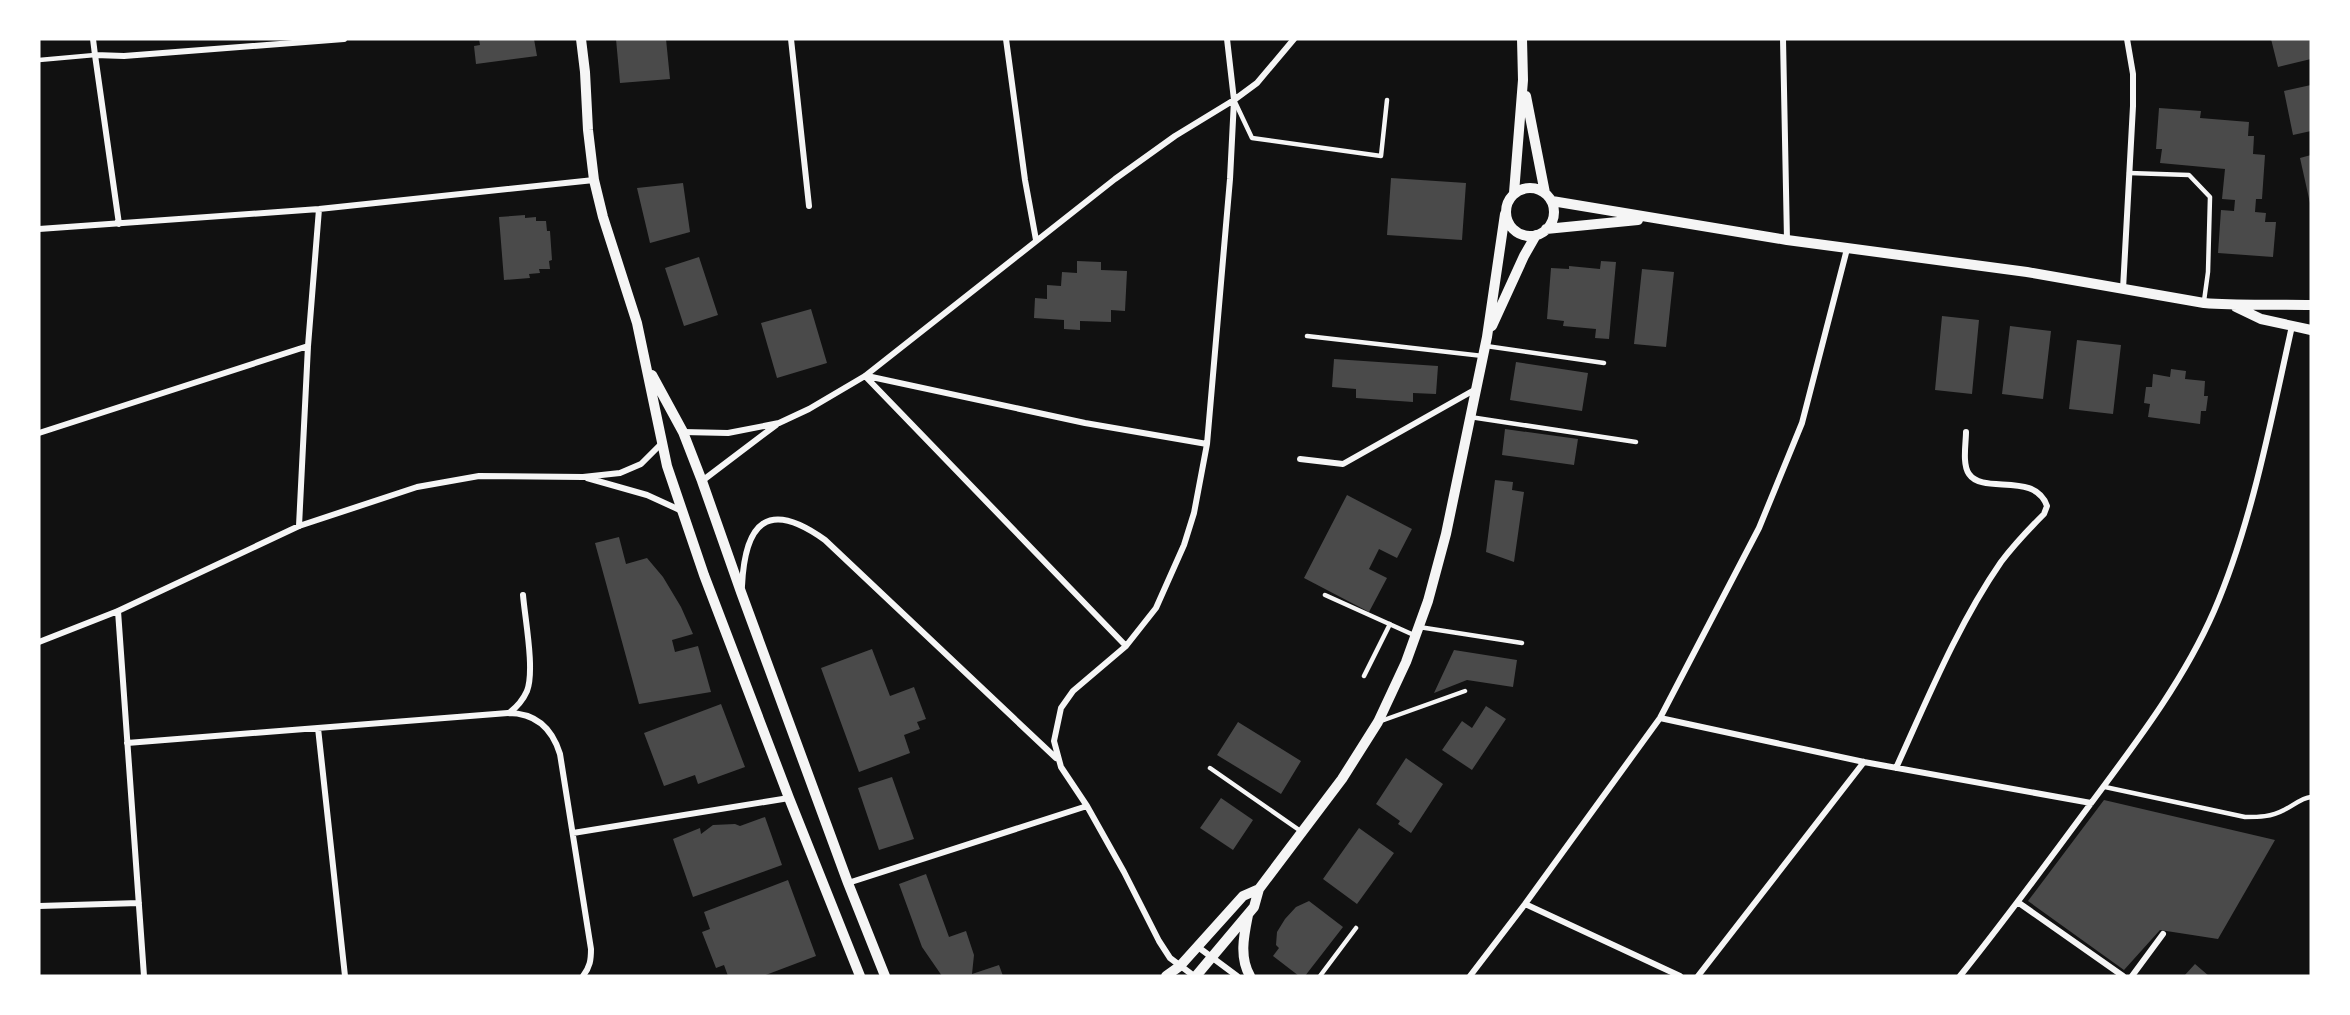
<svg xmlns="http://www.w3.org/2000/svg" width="2350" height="1015" viewBox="0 0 2350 1015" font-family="'Source Sans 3',sans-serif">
  <rect width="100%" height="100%" fill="#111"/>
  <path fill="#4a4a4a" d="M479,39H534L537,56L476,64L474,46L480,45Z
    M616,39H666L670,79L620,83Z
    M2271,39H2311V59L2278,67Z
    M2311,85V131L2293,135L2284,91Z
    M2159,108L2201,111L2200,118L2249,122L2248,136H2254L2253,154L2265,155L2262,199H2256L2255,212L2266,213L2265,222H2276L2273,257L2218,253L2221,210L2234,211L2235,200L2222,199L2225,169L2160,163L2162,149H2156Z
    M2311,155V203H2310L2300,158Z
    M1391,178L1466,183L1462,240L1387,235Z
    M683,183L690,232L650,243L637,188Z
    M525,215V218L536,217V221H546L547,231H550L552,260L549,261L550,269H539L540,273L529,274L530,278L504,280L499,217Z
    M699,257L718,315L684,326L665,268Z
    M1077,261L1101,262V270L1127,271L1125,311L1111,310V322L1080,321V330L1064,329V320L1034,318L1035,298L1047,299V285L1061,286L1062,272L1077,273Z
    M1601,261L1616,262L1609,339L1595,338L1596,329L1563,326L1564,321L1547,319L1551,268L1569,269V266L1600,269Z
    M1642,269L1674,272L1666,347L1634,344Z
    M811,309L827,363L777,378L761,323Z
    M1942,316L1979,320L1972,394L1935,390Z
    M2010,326L2051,331L2043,399L2002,394Z
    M2077,340L2121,345L2113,414L2069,409Z
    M1334,359L1438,366L1436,394L1413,393V402L1356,398V389L1332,387Z
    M1516,362L1588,373L1582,411L1510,400Z
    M2171,369L2186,371L2185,379L2205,381L2204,396H2208L2206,411H2201L2200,424L2148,417L2150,404L2144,403L2146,387H2152L2153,374L2170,377Z
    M1505,429L1578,439L1574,465L1502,455Z
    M1495,480L1513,482L1512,490L1524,492L1514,562L1486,552Z
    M1347,495L1412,529L1397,558L1379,549L1369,569L1387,578L1369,612L1304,578Z
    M619,537L626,564L647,558L663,577L681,607L693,634L672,640L675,652L698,646L711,692L639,704L595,543Z
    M872,649L890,696L914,687L926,719L917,722L920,729L904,735L910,753L859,772L821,668Z
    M1454,650L1517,660L1513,687L1467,680L1434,693Z
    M721,704L745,767L698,784L695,775L664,786L644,733Z
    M1486,706L1506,719L1472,770L1442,750L1462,721L1472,728Z
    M1238,722L1301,761L1281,794L1217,755Z
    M1406,758L1443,784L1411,833L1398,824L1400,821L1376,804Z
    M892,777L914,839L879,850L858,788Z
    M1221,798L1253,820L1233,850L1200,828Z
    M2104,800L2275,840L2218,939L2160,930L2124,970L2028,901Z
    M765,817L782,865L693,897L673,839L700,828L701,834L713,825L735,824L740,826Z
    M1359,828L1394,853L1357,904L1323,879Z
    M926,874L949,937L966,931L974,955L972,974L999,965L1003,976H942L922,947L899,884Z
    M788,880L816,956L763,976H728L724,965L716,968L702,932L710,929L704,912Z
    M1309,901L1343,927L1305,976H1299L1273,956L1279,948L1276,945L1277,932L1285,919L1296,907Z
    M2195,964L2209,976H2184Z"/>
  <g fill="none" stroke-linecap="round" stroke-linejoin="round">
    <path stroke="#f5f5f5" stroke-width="4.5" d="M39,60L95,55
      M1235,102L1252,138L1381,156L1387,100
      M2129,173L2189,175L2210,197L2208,272L2204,301
      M1307,336L1483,356
      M1486,346L1604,363
      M1470,417L1636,442
      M1325,595L1416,636
      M1419,627L1522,643
      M1364,676L1390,624
      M1381,721L1465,691
      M1210,768L1302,832
      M2105,787L2245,817C2259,817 2271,817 2284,810C2293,806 2301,798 2311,797
      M1320,976L1356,928"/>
    <path stroke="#f5f5f5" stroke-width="6" d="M93,39L95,55L124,56L344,39
      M791,39L809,206
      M1006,39L1025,180L1036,240
      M1783,39L1787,240
      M95,55L119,224
      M39,229L319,209L594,180
      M2123,289L2133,106V74L2127,39
      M865,376L1126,646
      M867,376L1085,423L1207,444
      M683,432L728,433L779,423L809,409L865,376L1115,179L1175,136L1234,100L1257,83L1294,39
      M39,433L308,346
      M1300,459L1343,464L1476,389
      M587,478L647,495L682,511
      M702,481L776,425
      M299,526L308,346L319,209
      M742,586C745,522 768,499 825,540L1056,758
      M118,611L144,976
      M39,642L118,611L299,526L417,487L479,476L583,477L620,473L641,464L662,443
      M509,713C517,707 523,700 527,691C535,670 525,619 523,595
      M1660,718L1864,762L2091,803
      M318,728L345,976
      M127,743L508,713C536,713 552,728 560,754L591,949C591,960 590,967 583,976
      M1896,768C1927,700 1958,624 2001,562C2014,545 2029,529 2044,514L2047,506C2035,471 1983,495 1969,474C1962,464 1966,443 1966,432
      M573,833L789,798
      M848,883L1087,806
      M2019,903L2123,976
      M1525,904L1680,976
      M39,906L139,903
      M1198,947L1237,976
      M1194,976L1170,958L1159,941L1124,872L1087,806L1061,767L1054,741L1061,708L1073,691L1126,646L1156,608L1184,545L1194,513L1207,444L1230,179L1234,100L1227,39
      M1470,976L1525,904L1660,718L1759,528L1802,423L1847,249
      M1698,976L1864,762
      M1960,976C2005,920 2047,863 2089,806C2135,744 2183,682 2214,611C2252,523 2271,420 2292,326
      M2132,976L2163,934"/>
    <path stroke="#f5f5f5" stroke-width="10" d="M581,39L585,72L588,130L594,180L603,217L637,323L667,466L704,575L789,798L860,976
      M1526,96L1545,193
      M1506 212a24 24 0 1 1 48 0a24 24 0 1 1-48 0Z
      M1514,193L1523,80L1522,39
      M1552,201L1787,240L2027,272L2204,303C2239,306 2275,304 2311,305
      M1546,229L1638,220
      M2236,307L2261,319L2311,330
      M1492,326L1524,256L1536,235
      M652,375L683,432L702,481L741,592L848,883L885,976
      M1248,915C1244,935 1239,957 1250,976
      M1166,976L1180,966L1243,896L1259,889
      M1196,976L1254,907L1259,889L1342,779L1378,722L1406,662L1428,601L1446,534L1487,337L1505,214"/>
  </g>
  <rect width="2350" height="1015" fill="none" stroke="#ffffff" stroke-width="81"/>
</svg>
